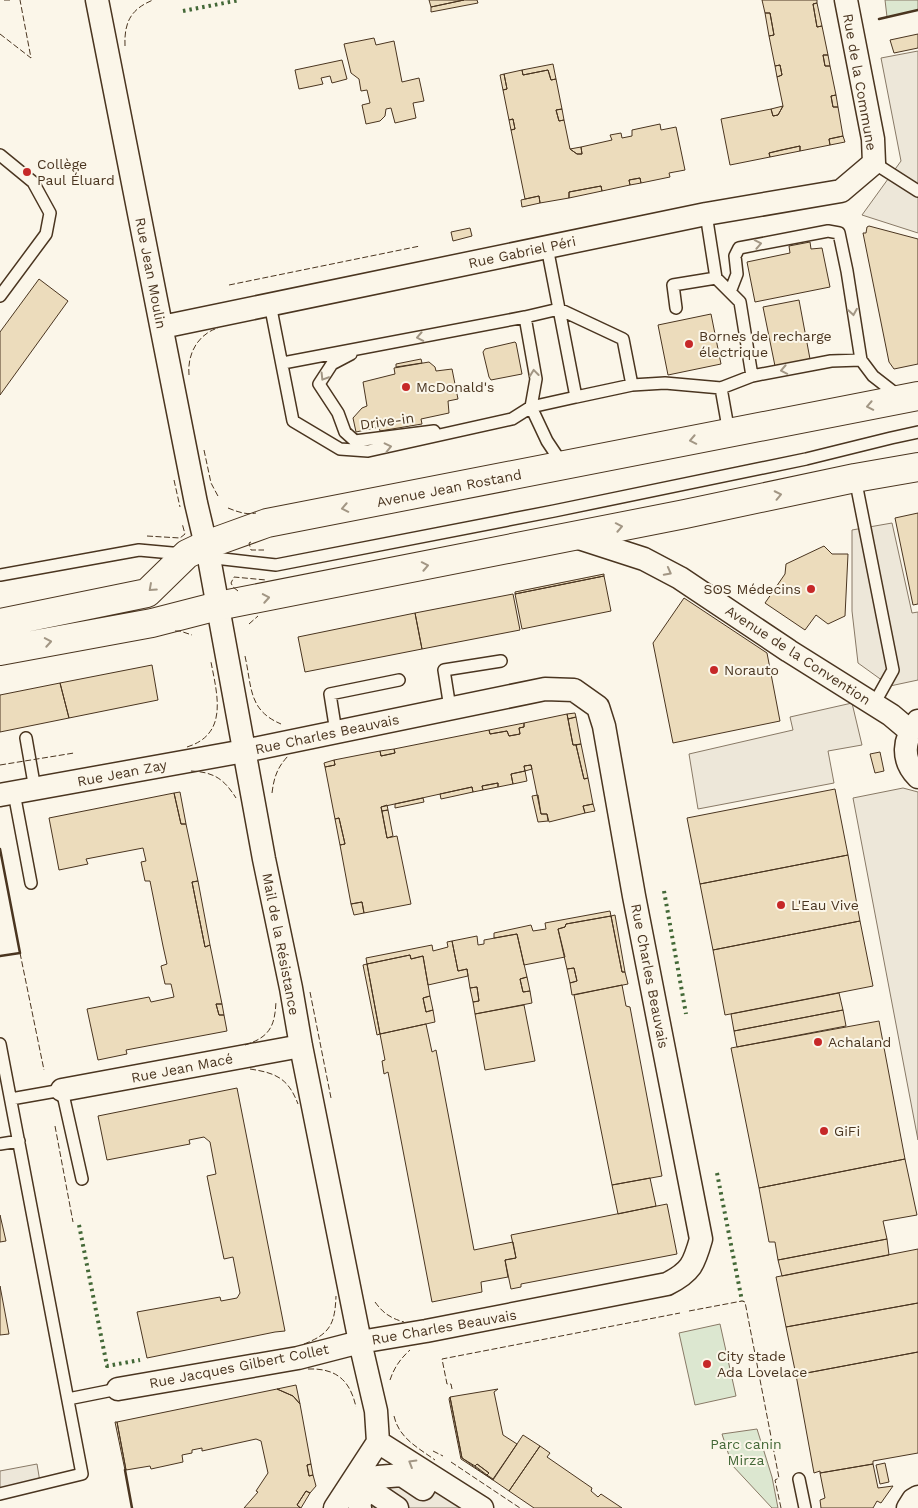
<svg xmlns="http://www.w3.org/2000/svg" width="918" height="1508" viewBox="0 0 918 1508" font-family="'Work Sans',sans-serif">
  <rect width="100%" height="100%" fill="#fbf6e9"/>
  <path fill="#dce7d0" stroke="#887966" d="M885,0H918V10L887,17Z
    M720,1324L736,1396L695,1405L679,1333Z
    M757,1429L772,1477L778,1508H772L732,1465L722,1434Z"/>
  <path fill="#ede7d9" stroke="#887966" d="M918,51V233L862,215L901,161L881,58Z
    M892,523L912,613L918,612V680L890,686L858,663L852,611V530Z
    M852,703L862,745L828,751L834,783L698,809L689,754L793,730L790,717Z
    M903,788L918,792V1140L853,798Z
    M37,1464L40,1482L0,1489V1471Z
    M396,1467L465,1508H350Z"/>
  <path fill="#ecdcbc" stroke="#4a3520" d="M429,0H464L431,7Z
    M464,0H477L478,3L431,12V7Z
    M762,0H817V3L813,4L817,27L822,26L828,55H823L825,66H830L836,95L831,96L833,107H838L843,136L829,139L830,145L800,151V146L781,150L769,153L770,157L730,165L721,119L771,109L773,116L778,115L783,106L777,77L782,75L780,65L775,66L769,36L774,35L770,13H765Z
    M817,3L822,26L817,27L813,4Z
    M765,13H770L774,35L769,36Z
    M918,34V48L894,53L890,40Z
    M374,38L376,45L394,41L402,82L419,78L424,101L413,103L416,118L395,123L391,108L386,109L385,116L380,121L366,124L362,105L370,103L367,90L361,91L359,79L351,73L344,44Z
    M823,55H828L830,66H825Z
    M342,60L347,79L332,83L330,76L321,78L323,84L299,89L295,70Z
    M553,64L556,79L551,80L548,70L523,75L522,70Z
    M780,65L782,75L777,77L775,66Z
    M522,70L523,75L548,70L551,80L556,79L562,109L556,110L559,121L564,120L570,149L577,154H582L581,147L612,140L610,135L621,133L622,138L632,136V130L660,124L661,130L676,127L685,170L669,173L670,177L641,183L640,178L629,180L630,185L602,191L601,186L569,192V198L540,203L539,196L525,199L511,130L515,129L513,119L509,120L503,90L507,89L504,74Z
    M504,74L507,89L503,90L500,75Z
    M836,95L838,107H833L831,96Z
    M783,106L778,115L773,116L771,109Z
    M562,109L564,120L559,121L556,110Z
    M513,119L515,129L511,130L509,120Z
    M843,136L845,142L830,145L829,139Z
    M800,146V151L770,157L769,153Z
    M581,147L582,154H577L570,149Z
    M640,178L641,183L630,185L629,180Z
    M601,186L602,191L569,198V192Z
    M539,196L540,203L522,207L521,200Z
    M869,226L918,239V364L894,369L889,362L863,233H866L867,227Z
    M470,228L472,236L453,241L451,232Z
    M810,242L811,249L822,248L830,287L755,302L747,262L790,253L789,246Z
    M39,279L68,301L0,395V332Z
    M799,300L810,359L775,366L763,307Z
    M711,314L721,364L668,375L658,325Z
    M515,342L516,343L522,374L491,380L489,377L483,352L485,349Z
    M421,359L422,363L396,367V364Z
    M429,362L435,367L436,371L452,369L458,399L448,401L449,413L421,419L422,424L380,431L379,427L356,432L353,418L362,408L367,406L363,382L395,374L394,368Z
    M918,513V604L913,605L895,518Z
    M824,546L832,554H848L845,616L828,624L816,615L805,630L765,603L785,574L786,564Z
    M604,574V576L515,594V592Z
    M604,576L611,611L522,629L515,594Z
    M513,594L520,630L422,649L415,613Z
    M684,598L767,653L780,721L673,743L653,643Z
    M415,613L422,649L305,672L298,637Z
    M152,665L158,700L69,718L60,683Z
    M60,683L69,718L0,732V695Z
    M575,713L576,717L568,719L567,714Z
    M567,714L573,745H576L584,779L588,778L593,804L583,806L585,813L549,822L547,814H541L531,765L524,766L525,771L511,774L513,784L498,787V783L482,786L483,790L473,792L472,787L381,807L387,838L397,836L411,904L364,913L362,902L351,904L340,845L345,844L339,818L335,819L325,767L335,765L334,760L380,751L381,756L395,753L394,749L489,730L490,734L507,731L509,736L520,734L519,728L524,727V723Z
    M576,717L581,744L573,745L568,719Z
    M524,723V727L519,728L520,734L509,736L507,731L490,734L489,730Z
    M581,744L588,778L584,779L576,745Z
    M394,749L395,753L381,756L380,751Z
    M880,752L884,771L875,773L870,754Z
    M334,760L335,765L325,767L324,763Z
    M531,765L532,769L525,771L524,766Z
    M525,771L527,781L513,784L511,774Z
    M498,783V787L483,790L482,786Z
    M472,787L473,792L441,799L440,794Z
    M835,789L848,855L700,884L687,818Z
    M180,792L186,824H181L174,793Z
    M174,793L181,824H186L198,881L192,882L205,947L210,945L222,1004H216L219,1015H224L227,1031L126,1050L127,1054L98,1060L87,1009L149,997L151,1002L174,997L171,984H165L161,966L167,964L163,946L150,881H145L141,862L146,861L143,848L86,859L88,864L59,870L49,818Z
    M538,795L541,814H547L548,821L538,822L532,796Z
    M423,798L424,802L395,808V804Z
    M593,804L595,811L585,813L583,806Z
    M387,805L388,810L382,811L381,807Z
    M388,810L393,836L387,838L382,811Z
    M339,818L345,844L340,845L335,819Z
    M848,855L860,921L713,950L700,884Z
    M198,881L210,945L205,947L192,882Z
    M362,902L364,913L354,915L351,904Z
    M610,911L611,916L566,924L565,927L558,929L565,957L524,965L517,934L494,938V933L531,925L533,931L546,929L545,923Z
    M615,915L625,972H622L611,916Z
    M611,916L622,972H625L628,984L572,995L570,983L577,981L574,968L567,969L558,929L565,927L566,924Z
    M860,921L873,986L725,1015L713,950Z
    M517,934L527,977L520,979L523,992L530,991L532,1003L475,1014L473,1002L479,1001L477,987L470,988L467,969L458,971L452,941L477,936L478,945L484,944V940Z
    M452,941L458,971L467,969L468,976L428,985L423,956L411,959L410,955L367,964L366,958L432,945L433,951L448,947L447,942Z
    M410,955L411,959L423,956L430,996L423,998L426,1012L433,1010L435,1022L380,1034L367,964Z
    M367,964L380,1034L377,1035L363,965Z
    M574,968L577,981L570,983L567,969Z
    M527,977L530,991L523,992L520,979Z
    M622,985L626,1006L630,1007L662,1176L612,1185L574,995Z
    M477,987L479,1001L473,1002L470,988Z
    M839,993L843,1010L734,1031L731,1014Z
    M430,996L433,1010L426,1012L423,998Z
    M216,1004H222L224,1015H219Z
    M524,1005L535,1061L485,1070L475,1014Z
    M843,1010L846,1026L737,1047L734,1031Z
    M879,1021L905,1159L759,1188L731,1048Z
    M426,1024L432,1052L436,1050L474,1250L513,1242L516,1258L505,1260L508,1277L481,1282L482,1292L432,1302L388,1072L384,1074L382,1061L385,1060L380,1034Z
    M237,1088L285,1331L275,1332L147,1358L137,1312L220,1297L221,1301L237,1298L240,1293L233,1257L224,1259L211,1196L207,1176L216,1174L210,1142L204,1137L189,1140L190,1144L107,1160L98,1116Z
    M905,1159L917,1215L883,1221L887,1239L778,1260L775,1242H769L759,1188Z
    M650,1178L656,1206L618,1214L612,1185Z
    M667,1204L677,1254L521,1284V1287L511,1289L505,1260L516,1258L511,1235Z
    M0,1215L6,1241L0,1242Z
    M887,1239L889,1255L782,1276L778,1260Z
    M918,1249V1303L786,1327L776,1277Z
    M0,1286L9,1334L0,1335Z
    M918,1303V1352L796,1375L786,1327Z
    M918,1352V1453L873,1461V1464L820,1473V1471L814,1473L796,1375Z
    M296,1385L300,1404L293,1396L277,1389Z
    M277,1389L293,1396L300,1404L311,1464L307,1465L309,1476L313,1475L316,1486L310,1493L306,1491L297,1505L300,1508H244L258,1492L256,1491L268,1473L261,1441L256,1439L202,1451V1448L192,1450V1453L182,1455L183,1462L151,1469L150,1466L126,1470L117,1422Z
    M498,1389L494,1392L503,1435L517,1444L493,1479L487,1475L489,1473L477,1464L475,1466L462,1458L450,1397Z
    M450,1397L462,1458L493,1480L461,1459L449,1399Z
    M115,1422H117L126,1470H125Z
    M523,1435L540,1446L509,1491L493,1480Z
    M540,1446L550,1453L547,1457L592,1488L591,1491L598,1497L601,1494L622,1508H534L509,1491Z
    M885,1463L889,1482L880,1484L876,1465Z
    M311,1464L313,1475L309,1476L307,1465Z
    M477,1464L489,1473L487,1475L475,1466Z
    M873,1464L878,1488L893,1486L881,1503L877,1501L873,1508H821L820,1500L825,1498L820,1473Z
    M306,1491L310,1493L301,1508L297,1505Z"/>
  <g fill="none" stroke-linecap="round" stroke-linejoin="round">
    <defs>
      <path id="lane" d="M0,155L33,182L50,213L46,234L0,296
        M874,163L918,191
        M730,292L737,274L735,256L739,248L828,231L839,233L847,271L861,360
        M270,304L293,421L340,449L368,451L512,419L531,407L576,397L547,247
        M676,308L673,285L716,278
        M525,317L559,309L623,339L632,385L576,397
        M351,354L332,364L319,384L338,413L345,432L355,441L434,431
        M283,363L525,317L536,379L531,407L547,441L563,465
        M752,376L831,361L861,360L873,376L900,397
        M632,385L665,383L721,388L752,376L740,302L716,278L706,214
        M721,388L729,433
        M855,478L893,670L874,704
        M206,557L276,565L554,511L806,459L891,438L918,432
        M0,575L139,550L183,554
        M450,708L444,670L501,661
        M336,732L330,694L399,680
        M26,738L35,789
        M14,793L31,883
        M0,1044L82,1474L0,1494
        M11,1099L62,1090L82,1179
        M0,1144L19,1141
        M68,1399L118,1389
        M799,1479L805,1508"/>
      <path id="street" d="M97,0L196,503L209,558L264,859L291,988L301,1046L360,1342L376,1411L378,1442L335,1508
        M162,327L706,214L841,191L874,163L873,139L846,0
        M573,536L644,559L680,578L789,651L891,715L910,731
        M918,721C903,739 901,760 918,777
        M0,795L244,751L545,689L574,690L598,707L604,726L634,896L701,1239C694,1264 691,1272 667,1284L426,1331L360,1342L298,1358L118,1389
        M62,1090L301,1046
        M378,1442L482,1508
        M369,1489L397,1508
        M360,1508L359,1502L378,1477L402,1475L423,1489L427,1482
        M908,1508L913,1500L918,1497"/>
      <path id="primary" d="M0,623L147,593L187,554L206,545L267,523L918,396
        M0,651L152,623L218,606L685,514L855,478L918,467"/>
    </defs>
    <use href="#lane" stroke="#4a3520" stroke-width="14"/>
    <use href="#street" stroke="#4a3520" stroke-width="25"/>
    <use href="#primary" stroke="#4a3520" stroke-width="30"/>
    <use href="#lane" stroke="#fbf6e9" stroke-width="11"/>
    <use href="#street" stroke="#fbf6e9" stroke-width="22"/>
    <use href="#primary" stroke="#fbf6e9" stroke-width="28"/>
    <path stroke="#436837" stroke-width="4" stroke-dasharray="2.5 4" stroke-linecap="butt" d="M183,11L240,0
      M664,891L686,1014
      M717,1173L742,1301
      M79,1225L107,1366L140,1360"/>
    <path stroke="#4a3520" stroke-width="1" stroke-dasharray="6 2.5" stroke-linecap="butt" d="M4,0H12
      M0,34L31,58L20,0
      M125,46C124,22 131,9 153,0
      M229,285L420,246
      M189,375C187,354 198,334 218,328
      M204,450L211,483L219,498
      M174,480L180,507
      M228,508C238,512 246,515 256,513
      M147,536L180,538L185,534L182,523
      M251,542L249,543L251,550H264
      M238,591L233,587L231,583L234,577L266,580
      M249,624L258,616
      M175,631H180L192,635
      M245,656C252,687 248,710 281,724
      M187,747C229,734 217,694 211,662
      M0,765L74,753
      M191,771C214,772 224,779 236,798
      M272,793C274,777 277,768 288,756
      M20,953L44,1070
      M310,992L331,1098
      M245,1045C270,1037 275,1026 276,1001
      M250,1069C276,1073 288,1078 298,1104
      M55,1126L73,1222
      M375,1302C383,1313 390,1318 404,1322
      M689,1311L742,1301L745,1302L779,1478L775,1480L781,1508
      M304,1344C330,1334 335,1324 336,1296
      M308,1369C336,1368 350,1380 356,1407
      M390,1380C394,1368 400,1359 410,1350
      M452,1389L451,1384H447L442,1359L680,1313
      M394,1416C399,1438 417,1447 435,1460
      M433,1451L443,1456
      M451,1462L520,1508"/>
    <path stroke="#4a3520" stroke-width="2.5" d="M879,19L918,10
      M0,849L20,953L0,956
      M125,1470L132,1508"/>
  </g>
  <defs><path id="oneway-chevron" d="M-2-3.5L2.5 0L-2 3.5" fill="none" stroke-width="1.6" stroke-linecap="round" stroke-linejoin="round" transform="scale(1.25)"/></defs>
  <g stroke="#a29684">
    <use href="#oneway-chevron" transform="translate(758 244) rotate(-11)"/>
    <use href="#oneway-chevron" transform="translate(853 312) rotate(81)"/>
    <use href="#oneway-chevron" transform="translate(420 337) rotate(169)"/>
    <use href="#oneway-chevron" transform="translate(784 370) rotate(169)"/>
    <use href="#oneway-chevron" transform="translate(534 373) rotate(-97)"/>
    <use href="#oneway-chevron" transform="translate(324 377) rotate(122)"/>
    <use href="#oneway-chevron" transform="translate(870 406) rotate(169)"/>
    <use href="#oneway-chevron" transform="translate(693 440) rotate(169)"/>
    <use href="#oneway-chevron" transform="translate(388 447) rotate(-13)"/>
    <use href="#oneway-chevron" transform="translate(778 495) rotate(-12)"/>
    <use href="#oneway-chevron" transform="translate(345 508) rotate(169)"/>
    <use href="#oneway-chevron" transform="translate(619 527) rotate(-11)"/>
    <use href="#oneway-chevron" transform="translate(425 566) rotate(-11)"/>
    <use href="#oneway-chevron" transform="translate(668 572) rotate(28)"/>
    <use href="#oneway-chevron" transform="translate(152 588) rotate(138)"/>
    <use href="#oneway-chevron" transform="translate(266 598) rotate(-10)"/>
    <use href="#oneway-chevron" transform="translate(48 642) rotate(-10)"/>
    <use href="#oneway-chevron" transform="translate(412 1463) rotate(-149)"/>
  </g>
  <g fill="#c62828" stroke="#fbf6e9" stroke-width="2">
    <circle cx="27" cy="172" r="5"/>
    <circle cx="689" cy="344" r="5"/>
    <circle cx="406" cy="387" r="5"/>
    <circle cx="811" cy="589" r="5"/>
    <circle cx="714" cy="670" r="5"/>
    <circle cx="781" cy="905" r="5"/>
    <circle cx="818" cy="1042" r="5"/>
    <circle cx="824" cy="1131" r="5"/>
    <circle cx="707" cy="1364" r="5"/>
  </g>
  <g text-anchor="middle" dominant-baseline="central" stroke-width="4" stroke-linejoin="round" paint-order="stroke">
    <g font-size="14" fill="#4a3520" stroke="#fbf6e9">
      <text transform="translate(860 82) rotate(80)">Rue de la Commune</text>
      <text transform="translate(522 252) rotate(-12)">Rue Gabriel Péri</text>
      <text transform="translate(151 273) rotate(79)">Rue Jean Moulin</text>
      <text transform="translate(387 421) rotate(-8)">Drive-in</text>
      <text transform="translate(449 488) rotate(-11)">Avenue Jean Rostand</text>
      <text transform="translate(798 655) rotate(33)">Avenue de la Convention</text>
      <text transform="translate(327 734) rotate(-12)">Rue Charles Beauvais</text>
      <text transform="translate(122 773) rotate(-11)">Rue Jean Zay</text>
      <text transform="translate(281 944) rotate(79)">Mail de la Résistance</text>
      <text transform="translate(650 976) rotate(79)">Rue Charles Beauvais</text>
      <text transform="translate(182 1068) rotate(-11)">Rue Jean Macé</text>
      <text transform="translate(444 1327) rotate(-10)">Rue Charles Beauvais</text>
      <text transform="translate(239 1366) rotate(-11)">Rue Jacques Gilbert Collet</text>
    </g>
    <g font-size="14" fill="#4a3520" stroke="#fbf6e9" text-anchor="start">
      <text x="37" y="164">Collège<tspan x="37" dy="16">Paul Éluard</tspan></text>
      <text x="699" y="336">Bornes de recharge<tspan x="699" dy="16">électrique</tspan></text>
      <text x="416" y="387">McDonald's</text>
      <text x="801" y="589" text-anchor="end">SOS Médecins</text>
      <text x="724" y="670">Norauto</text>
      <text x="791" y="905">L'Eau Vive</text>
      <text x="828" y="1042">Achaland</text>
      <text x="834" y="1131">GiFi</text>
      <text x="717" y="1356">City stade<tspan x="717" dy="16">Ada Lovelace</tspan></text>
    </g>
    <g font-size="14" fill="#436837" stroke="#fbf6e9">
      <text x="746" y="1444">Parc canin<tspan x="746" dy="16">Mirza</tspan></text>
    </g>
  </g>
</svg>
